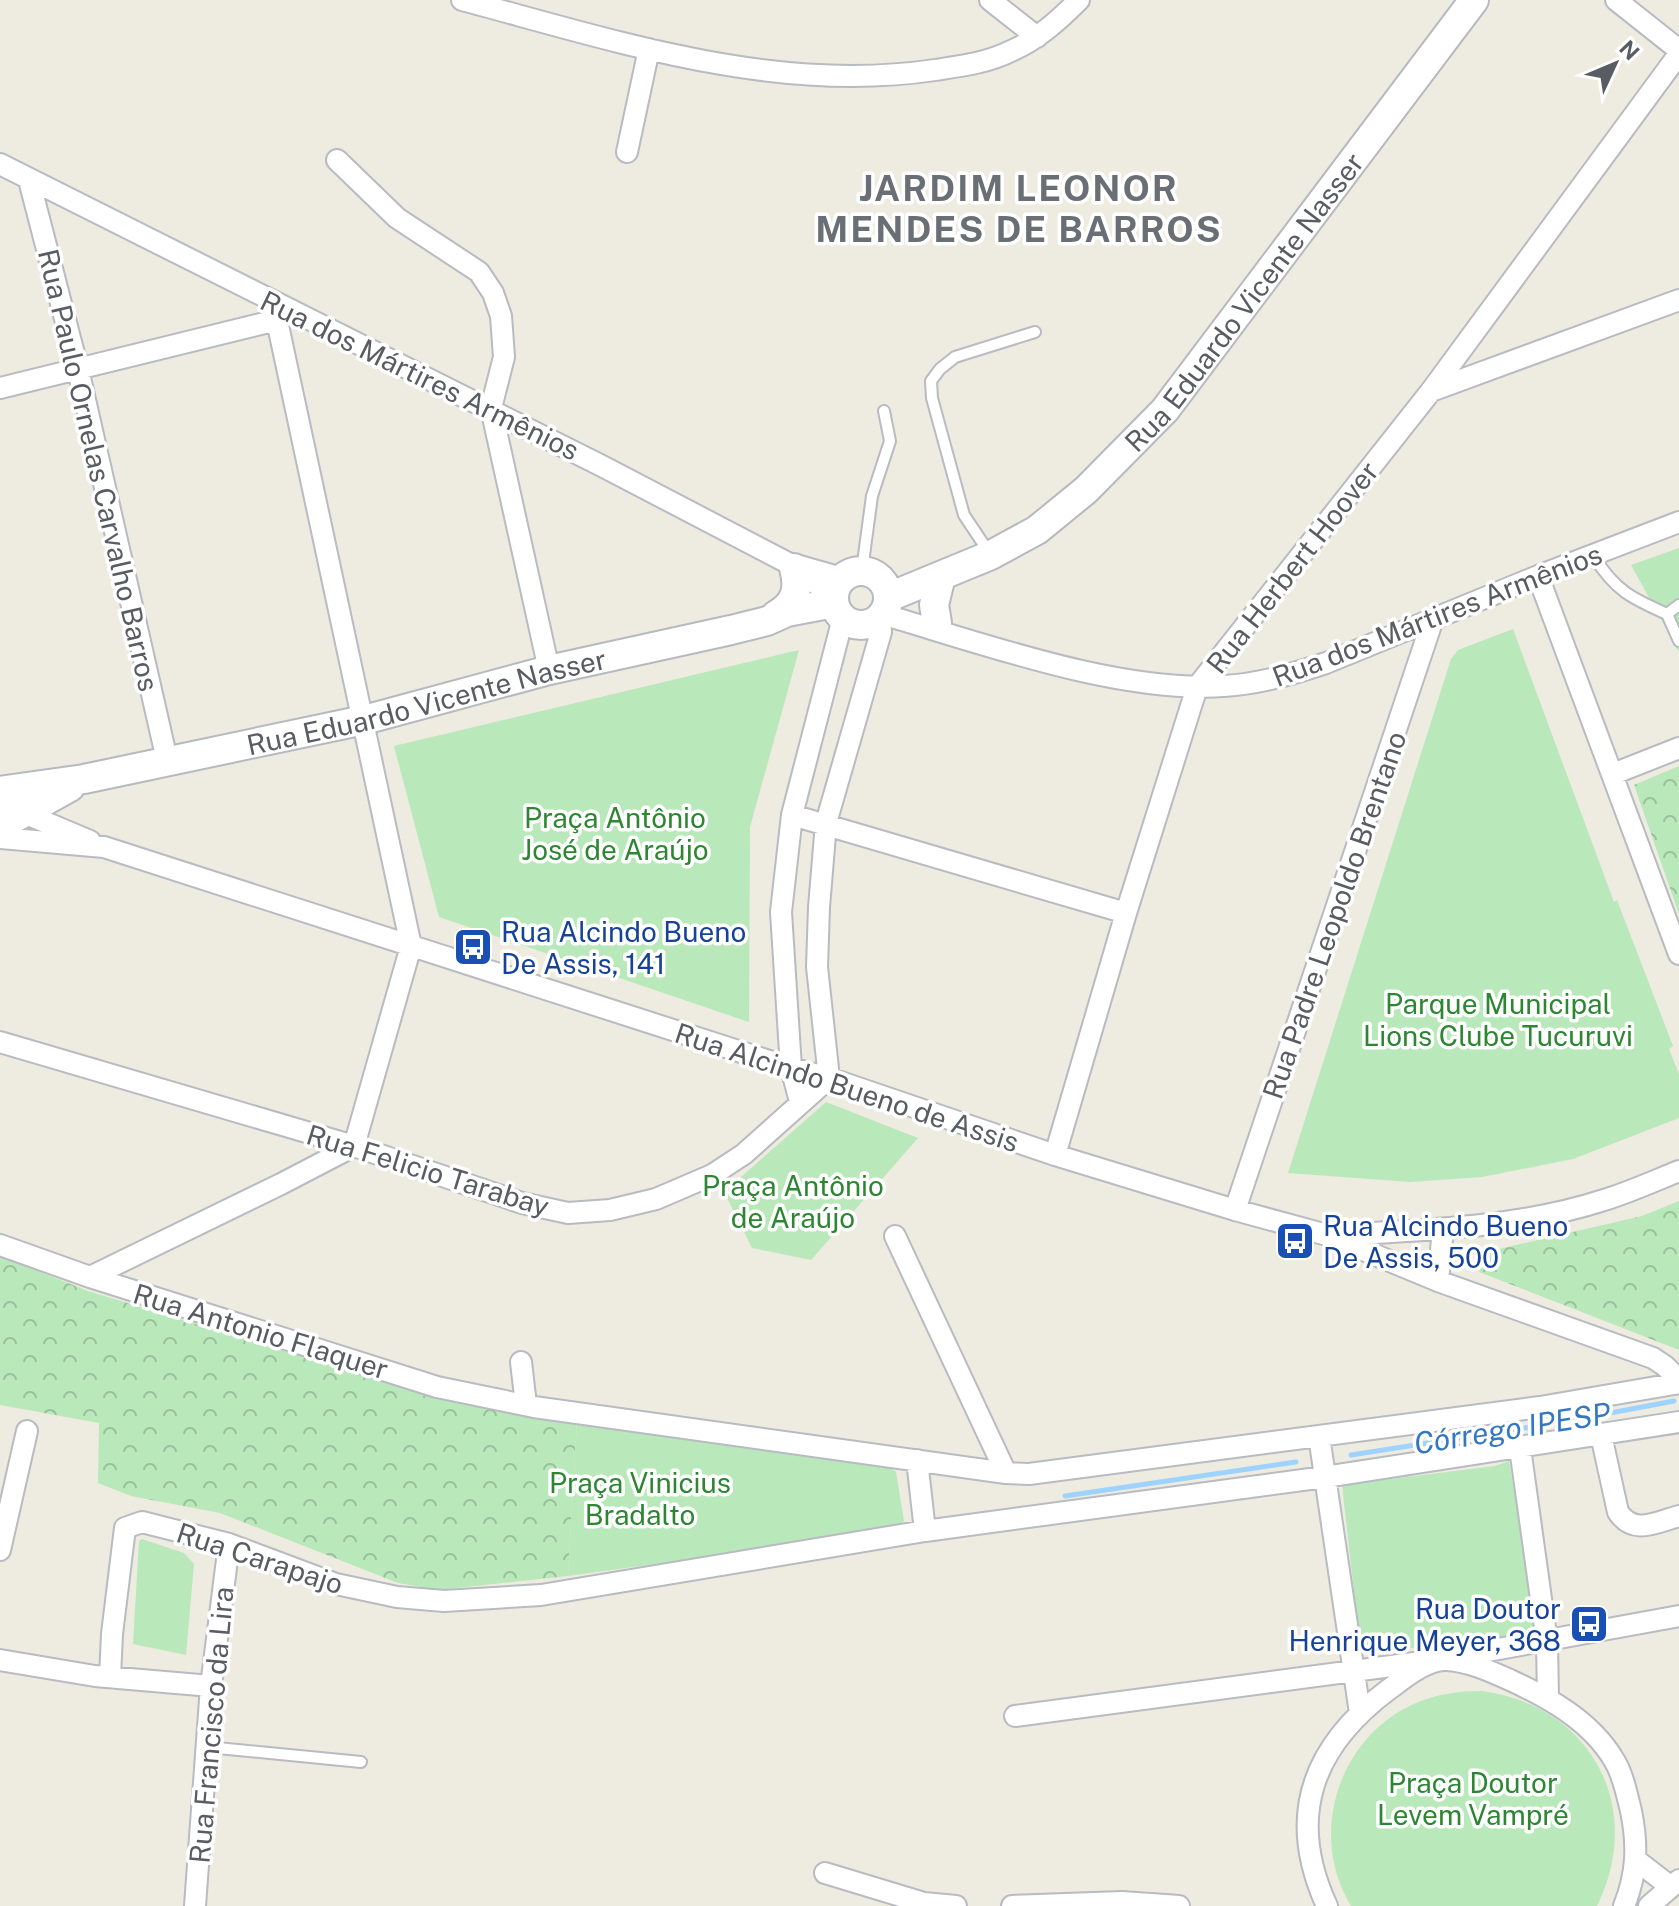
<svg xmlns="http://www.w3.org/2000/svg" width="1679" height="1906" viewBox="0 0 1679 1906" font-family="'Public Sans',sans-serif">
  <defs>
    <pattern id="forest-crowns" width="20" height="18" patternUnits="userSpaceOnUse" patternTransform="scale(2)"><rect width="20" height="18" fill="#b9e8ba"/><path d="M2 6a3 3 0 1 1 6 0M12 15a3 3 0 1 1 6 0" fill="none" stroke="#99bf9b"/></pattern>
  </defs>
  <rect width="100%" height="100%" fill="#eeebe0"/>
  <path fill="url(#forest-crowns)" d="M1679,766V914L1634,785Z
    M1679,1201V1350L1479,1272L1486,1252L1642,1216Z
    M0,1256L88,1291L422,1393L577,1422L568,1576L438,1590L398,1583L220,1513L131,1496L98,1483L99,1423L0,1405Z"/>
  <path fill="#b9e8ba" d="M1679,548V652L1631,565Z
    M1513,629L1614,902L1617,900L1673,1046L1669,1049L1679,1074V1118L1573,1159L1482,1177L1410,1182L1288,1173L1451,659L1458,650Z
    M799,650L750,827L749,1022L439,917L394,746Z
    M826,1102L918,1138L811,1260L752,1248L724,1192Z
    M577,1422L892,1469L896,1472L904,1521L899,1526L786,1546L568,1576Z
    M1509,1461L1539,1633L1361,1654L1342,1485L1495,1466Z
    M142,1539L184,1553L194,1564L186,1655L133,1644L139,1541Z
    M1482,1691C1590,1705 1645,1806 1598,1904L1597,1906H1351C1307,1834 1339,1736 1416,1703C1437,1694 1459,1691 1482,1691Z"/>
  <g fill="none" stroke-linecap="round" stroke-linejoin="round">
    <path stroke="#9ed3ff" stroke-width="5" d="M1351,1455L1557,1423L1674,1401
      M1065,1496L1296,1462"/>
    <defs>
      <path id="lane" d="M990,554L964,515L932,398L931,381L940,369L955,357L1035,332
        M1594,557C1616,591 1631,598 1667,614L1679,641
        M862,570L872,496L890,441L884,411
        M1667,614L1679,605
        M207,1747L361,1762"/>
      <path id="street" d="M462,0C616,41 774,94 935,70C961,66 987,63 1011,51C1037,40 1059,20 1079,0
        M990,0L1037,37
        M1616,0L1679,50
        M627,152L649,49
        M337,160L397,218L479,272L493,293L501,316L504,357L491,408L549,670
        M0,164L602,466L788,563L834,597
        M29,180L78,369L167,760
        M0,388L277,320
        M1431,391L1679,300
        M800,566L842,578
        M1538,576L1679,954
        M882,614C984,644 1119,693 1224,686C1259,684 1293,674 1326,663L1538,576L1679,522
        M1613,774L1679,748
        M0,803L90,841
        M792,815L1126,913
        M0,838L104,847L791,1068L829,1078L1055,1155L1235,1210L1327,1235L1438,1281L1653,1358L1665,1366L1679,1380
        M0,1042L354,1146L522,1203L568,1213L610,1210L656,1199L712,1175L744,1154L829,1078L817,967L819,907L826,823L881,632L880,618
        M800,1101L791,1068L781,912L792,815L843,618
        M1055,1155L1126,913L1197,687L1431,391L1679,54
        M1235,1210L1433,619
        M1335,1235C1424,1230 1518,1228 1604,1200C1630,1192 1654,1181 1679,1171
        M895,1236L1006,1473
        M0,1245L90,1277L437,1387L534,1407L1006,1473L1029,1474L1540,1407L1679,1383
        M90,1277L281,1184L354,1146L411,946L273,302
        M1438,1281L1443,1229
        M521,1362L526,1405
        M1601,1435L1618,1512C1634,1536 1656,1522 1679,1516
        M1319,1436L1360,1713
        M1520,1448L1547,1642L1548,1698
        M917,1460L925,1531
        M0,1550L27,1431
        M0,1660L95,1676L211,1686
        M110,1677L112,1634L125,1528L142,1522L229,1544L336,1584L397,1597L444,1601L541,1595L925,1531L1325,1477L1679,1422
        M1015,1716L1444,1659L1679,1616
        M1636,1860L1671,1887
        M825,1873L924,1903L956,1906
        M195,1906L211,1686L229,1544
        M1012,1906L1122,1902L1179,1906
        M1327,1906C1286,1817 1312,1747 1388,1690C1403,1679 1427,1659 1446,1660C1468,1661 1490,1671 1510,1680C1549,1698 1591,1721 1614,1760C1623,1774 1627,1795 1631,1811C1638,1845 1637,1874 1624,1906
        M1649,1906L1679,1880"/>
      <g id="secondary">
        <circle cx="861" cy="598" r="27"/>
        <path id="s1" d="M889,597L991,555L1037,530L1086,490L1165,410L1474,0"/>
        <path d="M776,615C795,604 800,590 794,568"/>
        <path d="M937,623L934,605L941,576"/>
        <path id="s2" d="M0,791L84,779L364,720L549,670L731,630L767,621L787,612L834,603"/>
        <path d="M0,826L70,787"/>
      </g>
    </defs>
    <use href="#lane" stroke="#b8bbc1" stroke-width="14"/>
    <use href="#street" stroke="#b8bbc1" stroke-width="24"/>
    <use href="#secondary" stroke="#b6bac0" stroke-width="32"/>
    <use href="#lane" stroke="#fff" stroke-width="10"/>
    <use href="#street" stroke="#fff" stroke-width="20"/>
    <use href="#secondary" stroke="#fff" stroke-width="28"/>
  </g>
  <defs>
    <symbol id="bus-square" viewBox="-11 -11 22 22"><rect x="-9" y="-9" width="18" height="18" rx="4" fill="#1a4fb4" stroke="#fff"/><path d="M-5-6H5V4H4V6H2V4H-2V6H-4V4H-5ZM-3.5-4V0h7V-4ZM-3.5 1.2v1.5H-2V1.2ZM2 1.2v1.5H3.5V1.2Z" fill="#fff"/></symbol>
  </defs>
  <g fill-rule="evenodd">
    <use href="#bus-square" x="451" y="925" width="44" height="44"/>
    <use href="#bus-square" x="1273" y="1219" width="44" height="44"/>
    <use href="#bus-square" x="1567" y="1602" width="44" height="44"/>
  </g>
  <g text-anchor="middle" dominant-baseline="central" stroke-width="7" stroke-linejoin="round" paint-order="stroke">
    <g font-size="28" fill="#595d63" stroke="#fff">
      <text stroke="none"><textPath href="#s1" startOffset="472">Rua Eduardo Vicente Nasser</textPath></text>
      <text transform="translate(420 375) rotate(26)">Rua dos Mártires Armênios</text>
      <text transform="translate(99 470) rotate(77)">Rua Paulo Ornelas Carvalho Barros</text>
      <text transform="translate(1292 567) rotate(-52)">Rua Herbert Hoover</text>
      <text transform="translate(1437 615) rotate(-21)">Rua dos Mártires Armênios</text>
      <text stroke="none"><textPath href="#s2" startOffset="436">Rua Eduardo Vicente Nasser</textPath></text>
      <text transform="translate(1334 915) rotate(-71)">Rua Padre Leopoldo Brentano</text>
      <text transform="translate(847 1087) rotate(18)">Rua Alcindo Bueno de Assis</text>
      <text transform="translate(428 1170) rotate(17)">Rua Felicio Tarabay</text>
      <text transform="translate(261 1331) rotate(17)">Rua Antonio Flaquer</text>
      <text transform="translate(260 1558) rotate(18)">Rua Carapajo</text>
      <text transform="translate(211 1725) rotate(-85)">Rua Francisco da Lira</text>
    </g>
    <g font-size="28" fill="#2d8632" stroke="#fff">
      <text x="615" y="817">Praça Antônio<tspan x="615" dy="32">José de Araújo</tspan></text>
      <text x="1498" y="1003">Parque Municipal<tspan x="1498" dy="32">Lions Clube Tucuruvi</tspan></text>
      <text x="793" y="1185">Praça Antônio<tspan x="793" dy="32">de Araújo</tspan></text>
      <text x="640" y="1482">Praça Vinicius<tspan x="640" dy="32">Bradalto</tspan></text>
      <text x="1473" y="1782">Praça Doutor<tspan x="1473" dy="32">Levem Vampré</tspan></text>
    </g>
    <g font-size="28" fill="#164399" stroke="#fff" text-anchor="start">
      <text x="501" y="931">Rua Alcindo Bueno<tspan x="501" dy="32">De Assis, 141</tspan></text>
      <text x="1323" y="1225">Rua Alcindo Bueno<tspan x="1323" dy="32">De Assis, 500</tspan></text>
      <text x="1561" y="1608" text-anchor="end">Rua Doutor<tspan x="1561" dy="32">Henrique Meyer, 368</tspan></text>
    </g>
    <g font-size="30" font-style="italic" fill="#3478c4" stroke="#fff">
      <text transform="translate(1512 1428) rotate(-9)">Córrego IPESP</text>
    </g>
    <g font-size="36" font-weight="bold" letter-spacing="2" fill="#6a6f75" stroke="#fff">
      <text x="1019" y="188">JARDIM LEONOR<tspan x="1019" dy="41">MENDES DE BARROS</tspan></text>
    </g>
  </g>
  <g transform="translate(1615 64) rotate(46)" stroke="#ffffff" stroke-width="6" paint-order="stroke">
  <path d="M0-6L14 30L0 20L-14 30Z" fill="#595d63"/>
  <text y="-12" font-size="22" font-weight="bold" text-anchor="middle" fill="#595d63">N</text>
  </g>
</svg>
